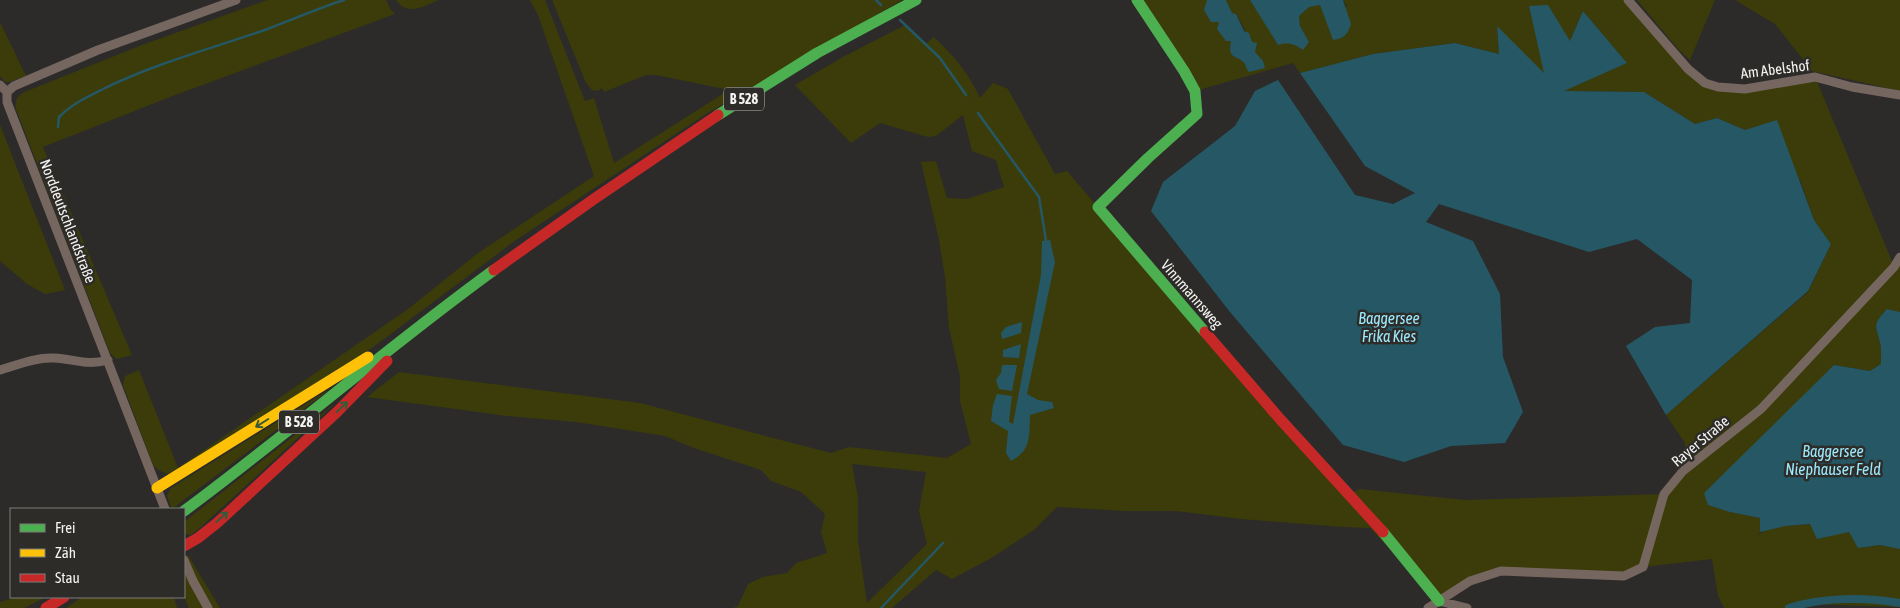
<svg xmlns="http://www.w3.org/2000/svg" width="1900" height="608" viewBox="0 0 1900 608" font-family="'Asap Condensed',sans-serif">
  <rect width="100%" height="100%" fill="#2c2b2a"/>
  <path fill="#3b3c09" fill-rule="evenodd" d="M267,0H386L391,10L395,14L170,97L43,147L132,355L116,359L110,353L16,109C15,102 16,98 22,93L142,45Z
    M396,0H439C423,6 408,17 396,0Z
    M530,0H545L585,101L594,98L614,163L729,90L656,75H646L604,92L602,88L598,91L592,90L586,83L552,0H902L706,114L516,240L372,348L171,474C163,473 159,471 153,465L123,385L125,376L139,370L178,468L408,309L478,253L594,176L538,15Z
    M1137,0H1207L1245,64L1251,70H1260C1254,50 1247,32 1236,14L1232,13L1226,0H1250L1267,25L1275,41L1293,43L1309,42L1300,26L1299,16L1309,7L1320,4L1325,18L1347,6L1343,0H1628L1705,83L1745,89L1815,77L1894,266L1900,257V312L1887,309C1870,327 1877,326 1881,347C1881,352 1881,358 1881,364L1870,371L1834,365L1730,512L1760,518V532L1756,537C1768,524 1793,526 1811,524L1817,539L1849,531L1858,548L1880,545L1900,549V607L1805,604L1797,608H1724L1718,596L1712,559L1643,567L1624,576L1501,571L1439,601L1370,528L1342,527L1241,519L1176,511H1125L1057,507L1034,530L993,557L952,579L936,570L892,608H733L738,606L748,584L763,577L787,573L796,563L827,553L821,532L825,514L801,492L771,481L761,470L694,448L665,436L576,422L507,416L367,397L399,372L640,403L831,453L849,447L947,458L971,444L960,401V376L949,328L945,277L939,240L921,162L936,161L947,198L967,199L1004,187L996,160L972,151L963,115L936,136L928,137L880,123L851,143L795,85L843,57L905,25L925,44L934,37C954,56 968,72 980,98L993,83L1008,89L1055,174L1067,171L1344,496L1360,489L1464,500L1664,494L1683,471L1685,443L1666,415L1808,292L1831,244L1814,220L1800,180L1745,130L1717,118L1695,124L1644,92L1563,91L1627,63L1583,11L1570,41L1529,6L1545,74L1497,27L1499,54L1455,43L1373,54L1300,73L1293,63L1195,91ZM852,464L926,472L919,511L927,544L867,603L858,541V498Z
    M1637,0H1715L1690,60L1679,50Z
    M1735,0H1900V91L1812,71L1775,24Z
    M0,22L26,76L9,82H5L0,76Z
    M0,125L65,290L45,294L27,284L0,261Z
    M333,387L172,509L167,496L171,488Z
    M337,402L202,526L191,535L184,534V522Z
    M188,555L220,608H189L184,596V558Z
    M17,597H46L24,608H0V602Z
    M82,597H174L177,608H66Z"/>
  <path fill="#255864" d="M1207,0H1226L1232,13L1236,14L1244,31L1249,33L1252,42L1257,43L1255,52L1263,61L1265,68L1249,72C1247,70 1246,67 1245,64C1238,54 1227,61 1231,41H1226L1217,29L1219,22H1211L1204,10Z
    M1250,0H1343L1351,24C1347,35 1345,38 1333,40L1320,5L1309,7L1299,16L1300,26L1309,42L1303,50C1294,44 1289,42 1278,45Z
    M1548,5L1570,41L1583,11L1627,63L1564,91L1644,92L1695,124L1717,118L1745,130L1777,120L1814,220L1831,244L1808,291L1666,415L1626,346L1655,327L1690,323L1692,280L1637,239L1589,252L1439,204L1426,222L1473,241L1500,294L1503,357L1523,412L1505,443L1451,446L1404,462L1343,445L1230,312L1151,211L1163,182L1235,126L1255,91L1278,80L1355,195L1393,204L1415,193L1365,166L1300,73L1373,54L1455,43L1499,54L1497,26L1544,73L1529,6Z
    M1050,240L1055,262L1027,394L1038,400L1052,402L1054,408L1030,415C1029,435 1032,450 1011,461L1006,453L1008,431L991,421L993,405L997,394L1012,396L1009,422L1013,424L1041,275L1042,241Z
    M1887,309L1900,312V549L1880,545L1858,548L1849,532L1817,539L1810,524L1785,526L1760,532V518L1730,512L1708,505L1704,493L1834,365L1870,371L1881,364C1881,358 1881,352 1881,347C1877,326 1870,327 1887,309Z
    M1022,322L1021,333L1002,339L1001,333L1006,327Z
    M1021,344L1019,358L1003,357V350Z
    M1002,365H1017L1012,391L999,389L996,380L1001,373Z"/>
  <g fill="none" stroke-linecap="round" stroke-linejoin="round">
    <path stroke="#255864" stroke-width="2.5" d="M876,0L881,5
      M900,20L940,58L966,95
      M978,113L1039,197L1046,241
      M58,127L59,117C72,104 87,97 103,89C154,64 209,49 262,31C289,21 316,9 344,0
      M881,608L943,543"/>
    <path stroke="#255864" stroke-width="8" d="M1789,608C1822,597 1866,597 1900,603"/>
    <path stroke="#766660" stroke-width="9" d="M1628,0L1688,69L1705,83L1718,87L1745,89L1815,77L1852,87L1900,95
      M0,85L7,92V102L165,509
      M7,92L14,86L98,50L236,0
      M0,370C17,365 36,357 54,358C75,359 86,366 108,360
      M184,560L193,581L208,608
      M1439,601L1467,608
      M1428,608L1470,581L1501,571L1624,576L1643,567L1664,494L1683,471L1761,409L1894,267L1900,257"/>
    <path stroke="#4caf50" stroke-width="11" d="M1137,0L1184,71L1195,91L1197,114L1148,158L1098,207L1205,332
      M718,115L817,53L916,0
      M184,511C289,433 388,347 494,270
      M1383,532L1439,601"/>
    <path stroke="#ffc107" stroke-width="11" d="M157,488L368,357"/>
    <path stroke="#c62828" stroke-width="11" d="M494,270L594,199L718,115
      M1205,332L1280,419L1383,532
      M184,546L198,538L217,523L337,412L387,361
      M46,608L64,597"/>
  </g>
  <defs><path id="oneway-shaft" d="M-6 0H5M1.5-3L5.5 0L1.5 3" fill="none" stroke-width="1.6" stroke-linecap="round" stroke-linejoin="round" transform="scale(1.25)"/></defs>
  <g stroke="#385a37">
    <use href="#oneway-shaft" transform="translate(342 407) rotate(-44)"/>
    <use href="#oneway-shaft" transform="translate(262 423) rotate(148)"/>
    <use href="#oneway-shaft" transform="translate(222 517) rotate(-42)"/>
  </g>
  <g text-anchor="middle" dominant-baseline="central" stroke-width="5" stroke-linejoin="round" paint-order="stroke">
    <g fill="#2d2c29" stroke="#b9b8b6" stroke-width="1">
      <rect x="724" y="87.5" width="40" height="23" rx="4"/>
      <rect x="279" y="410.5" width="40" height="23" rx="4"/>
    </g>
    <g font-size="14" font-weight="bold" fill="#f5f4f2">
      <text x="744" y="99">B 528</text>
      <text x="299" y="422">B 528</text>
    </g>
    <g font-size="15" fill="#f5f4f2" stroke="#2d2c29">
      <text transform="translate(1775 69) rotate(-7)">Am Abelshof</text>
      <text transform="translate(68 221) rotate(69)">Norddeutschlandstraße</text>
      <text transform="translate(1192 294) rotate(49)">Vinnmannsweg</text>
      <text transform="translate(1700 441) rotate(-40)">Rayer Straße</text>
    </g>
    <g font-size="16" font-style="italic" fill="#9ce9fd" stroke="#2d2c29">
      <text x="1389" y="318">Baggersee<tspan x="1389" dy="18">Frika Kies</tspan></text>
      <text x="1833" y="451">Baggersee<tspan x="1833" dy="18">Niephauser Feld</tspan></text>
    </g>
  </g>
  <rect x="10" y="508" width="175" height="90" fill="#2d2c29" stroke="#7d7c79"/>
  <rect x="20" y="524" width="25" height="8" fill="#4caf50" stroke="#7d7c79"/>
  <text x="55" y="533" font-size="15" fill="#f5f4f2">Frei</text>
  <rect x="20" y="549" width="25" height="8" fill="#ffc107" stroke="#7d7c79"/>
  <text x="55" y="558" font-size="15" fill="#f5f4f2">Zäh</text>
  <rect x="20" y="574" width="25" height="8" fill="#c62828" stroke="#7d7c79"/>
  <text x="55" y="583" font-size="15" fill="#f5f4f2">Stau</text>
</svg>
